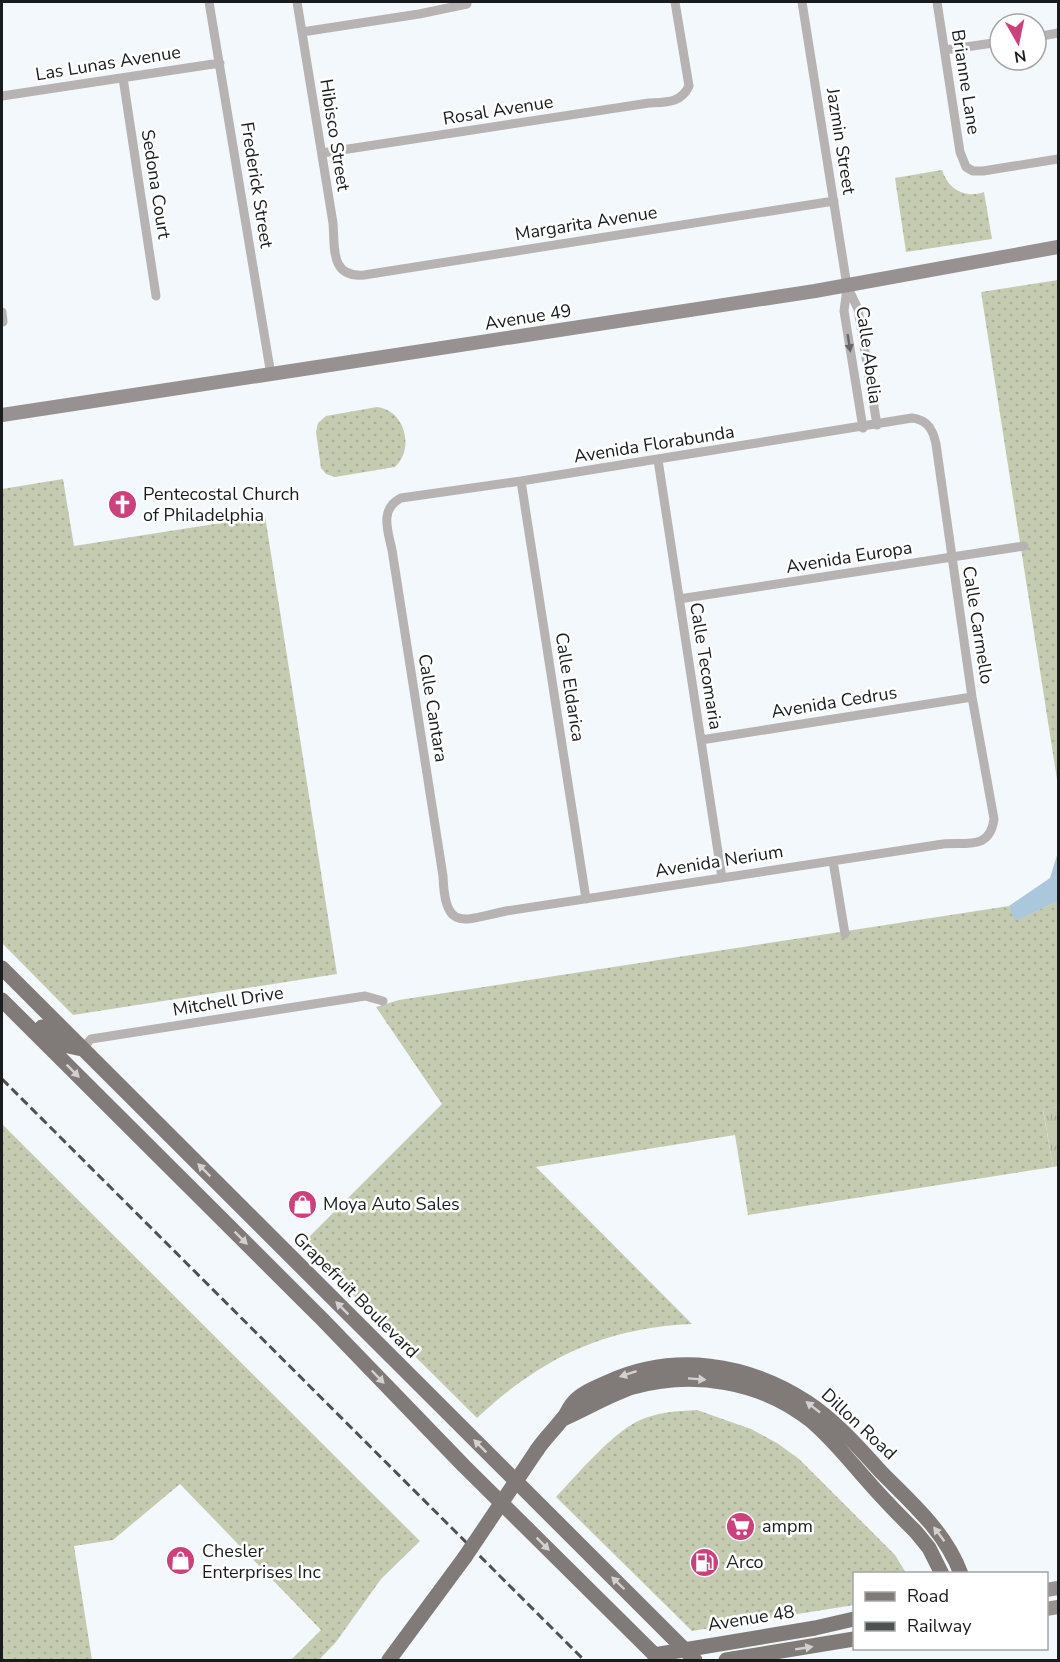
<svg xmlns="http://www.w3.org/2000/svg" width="1060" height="1662" viewBox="0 0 1060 1662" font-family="'Nunito Sans',sans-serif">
  <defs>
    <pattern id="grass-dots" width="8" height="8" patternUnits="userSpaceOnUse" patternTransform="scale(1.5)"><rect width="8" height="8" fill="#c5cbb0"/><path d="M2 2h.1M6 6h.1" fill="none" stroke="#a9ae97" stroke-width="1.8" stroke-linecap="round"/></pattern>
    <pattern id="park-tufts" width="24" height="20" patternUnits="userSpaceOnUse" patternTransform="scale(1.5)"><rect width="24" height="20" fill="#c5cbb0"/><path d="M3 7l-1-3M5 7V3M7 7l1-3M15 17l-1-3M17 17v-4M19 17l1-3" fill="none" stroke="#a9ae97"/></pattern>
  </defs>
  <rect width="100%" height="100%" fill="#f2f8fc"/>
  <path fill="url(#grass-dots)" d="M942,170C948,189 965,199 984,192L992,239L906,252L895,178Z
    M1058,280V786L981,292Z
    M377,407C405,410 415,449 395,467L335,477L326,474L321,468L316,432L318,423L326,416Z
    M63,479L74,546L265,516L337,974L73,1015L2,943V489Z
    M1058,901V1107L1043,1110L1053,1167L748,1215L735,1135L536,1167L692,1324C604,1328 541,1358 477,1418L302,1244L442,1104L376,1007L399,1000L1009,906L1016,920Z
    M2,1124L420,1541L381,1579L336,1642L319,1660H291L321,1630L180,1484L113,1540L74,1546L92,1660H2Z
    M697,1410L751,1429L777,1443L799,1459L895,1555L906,1573L854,1574V1605L692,1631L556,1497C579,1473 609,1436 638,1421C657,1412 677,1411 697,1410Z"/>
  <path fill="url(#park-tufts)" d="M1058,1107V1166L1053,1167L1043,1109Z"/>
  <path fill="#abc7db" d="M1058,852V901L1015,921L1009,906L1050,878Z"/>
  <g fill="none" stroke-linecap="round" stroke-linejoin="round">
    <path stroke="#b6b3b2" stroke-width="9" d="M209,2L271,375
      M297,2L333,223C335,248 330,278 364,275L834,201
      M802,2L847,286L858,309L877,425
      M937,2L960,152L966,167L973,171H983L1058,159
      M302,32L419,14L467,4
      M1036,37L1058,33
      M945,50L1000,42
      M123,78L156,296
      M2,96L220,63
      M322,153L649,103C667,102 681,103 689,86L675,2
      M847,288L844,311L863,428
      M2,312L3,322
      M912,418C928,420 933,430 936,444L972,697L994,819C990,850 967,842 943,844L506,911C463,920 445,933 443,876L392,550C388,531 379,509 401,498L521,481Z
      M658,460L722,878
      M521,481L586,899
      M679,599L1024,546
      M701,740L972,697
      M833,861L845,934
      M82,1049L91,1039L365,996L383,1001"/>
    <path stroke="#979291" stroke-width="14" d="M2,415L815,291L1058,247
      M1046,1590L1058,1588
      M1046,1609L1058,1607"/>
    <path stroke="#807b79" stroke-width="15" d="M2,968L695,1660
      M2,1000L323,1320L464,1466L660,1660
      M42,1027L64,1045L82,1049
      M563,1419C586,1409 609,1395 633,1387C693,1370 761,1381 810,1420C833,1439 852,1464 872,1486C886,1502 901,1517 916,1532L929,1548L942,1574
      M537,1450C545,1438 555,1429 563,1418C567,1414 569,1407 573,1403C581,1393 597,1387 608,1382C674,1352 747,1363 807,1402C836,1421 860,1449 883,1474C913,1504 946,1533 961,1574
      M654,1655L815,1628L854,1619
      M389,1660L465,1557
      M726,1660L854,1639"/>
    <path stroke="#4f5253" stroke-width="3" stroke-dasharray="9 4.5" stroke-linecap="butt" d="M2,1079L584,1660"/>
    <path stroke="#807b79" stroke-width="15" d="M465,1557L537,1450"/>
  </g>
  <defs><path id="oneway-solid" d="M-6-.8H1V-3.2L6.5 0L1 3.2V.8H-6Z" transform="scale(1.5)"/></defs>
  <use fill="#686767" href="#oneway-solid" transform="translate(849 343) rotate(81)"/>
  <g fill="#d3d1d0">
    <use href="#oneway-solid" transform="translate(73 1071) rotate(45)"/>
    <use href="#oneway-solid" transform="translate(204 1170) rotate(-135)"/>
    <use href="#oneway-solid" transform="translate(241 1238) rotate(45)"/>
    <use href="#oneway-solid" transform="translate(342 1308) rotate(-135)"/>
    <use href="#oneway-solid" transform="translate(628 1374) rotate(162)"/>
    <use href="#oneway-solid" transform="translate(378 1377) rotate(46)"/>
    <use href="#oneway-solid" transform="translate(697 1379) rotate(4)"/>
    <use href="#oneway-solid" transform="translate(813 1407) rotate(-142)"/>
    <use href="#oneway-solid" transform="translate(480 1446) rotate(-135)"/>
    <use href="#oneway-solid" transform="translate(939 1534) rotate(-127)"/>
    <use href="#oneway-solid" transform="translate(543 1544) rotate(45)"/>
    <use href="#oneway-solid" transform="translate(618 1583) rotate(-136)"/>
    <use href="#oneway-solid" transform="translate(804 1648) rotate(-9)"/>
  </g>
  <defs>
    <symbol id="church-disc" viewBox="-11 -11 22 22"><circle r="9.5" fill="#ca417b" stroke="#fff"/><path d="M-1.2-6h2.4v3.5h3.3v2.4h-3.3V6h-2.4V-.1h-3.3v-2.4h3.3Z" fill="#fff"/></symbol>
    <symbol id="shop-disc" viewBox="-11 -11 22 22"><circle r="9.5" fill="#ca417b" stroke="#fff"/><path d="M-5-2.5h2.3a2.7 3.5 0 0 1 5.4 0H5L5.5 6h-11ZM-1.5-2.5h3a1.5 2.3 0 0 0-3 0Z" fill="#fff"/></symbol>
    <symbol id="supermarket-disc" viewBox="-11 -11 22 22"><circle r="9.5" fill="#ca417b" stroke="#fff"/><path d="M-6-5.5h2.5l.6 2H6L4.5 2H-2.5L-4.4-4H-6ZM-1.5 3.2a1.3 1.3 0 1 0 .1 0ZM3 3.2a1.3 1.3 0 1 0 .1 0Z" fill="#fff"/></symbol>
    <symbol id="fuel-disc" viewBox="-11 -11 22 22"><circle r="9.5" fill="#ca417b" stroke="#fff"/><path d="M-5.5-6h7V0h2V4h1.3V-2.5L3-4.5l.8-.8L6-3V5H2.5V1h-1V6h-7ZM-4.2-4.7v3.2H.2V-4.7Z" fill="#fff"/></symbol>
  </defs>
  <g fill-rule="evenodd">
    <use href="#church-disc" x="106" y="488" width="33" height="33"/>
    <use href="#shop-disc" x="286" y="1188" width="33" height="33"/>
    <use href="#supermarket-disc" x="724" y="1510" width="33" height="33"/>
    <use href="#shop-disc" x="164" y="1544" width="33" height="33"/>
    <use href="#fuel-disc" x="688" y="1546" width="33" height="33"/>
  </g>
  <g text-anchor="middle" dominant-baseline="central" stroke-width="5" stroke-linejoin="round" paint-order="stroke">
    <g font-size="18" fill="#191b1c" stroke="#fff">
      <text transform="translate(108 63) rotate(-9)">Las Lunas Avenue</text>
      <text transform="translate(966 82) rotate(81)">Brianne Lane</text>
      <text transform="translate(498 110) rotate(-9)">Rosal Avenue</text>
      <text transform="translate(335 135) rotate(81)">Hibisco Street</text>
      <text transform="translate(841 141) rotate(81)">Jazmin Street</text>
      <text transform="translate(156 184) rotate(81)">Sedona Court</text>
      <text transform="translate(257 185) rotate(81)">Frederick Street</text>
      <text transform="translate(586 223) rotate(-9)">Margarita Avenue</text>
      <text transform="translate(528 317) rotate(-9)">Avenue 49</text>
      <text transform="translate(869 355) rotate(82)">Calle Abelia</text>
      <text transform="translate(654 444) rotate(-9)">Avenida Florabunda</text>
      <text transform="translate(849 557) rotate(-9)">Avenida Europa</text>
      <text transform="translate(978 625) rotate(81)">Calle Carmello</text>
      <text transform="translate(706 666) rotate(81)">Calle Tecomaria</text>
      <text transform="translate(570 687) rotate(81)">Calle Eldarica</text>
      <text transform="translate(834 702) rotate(-9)">Avenida Cedrus</text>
      <text transform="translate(433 708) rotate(81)">Calle Cantara</text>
      <text transform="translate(719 861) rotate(-9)">Avenida Nerium</text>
      <text transform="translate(228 1001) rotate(-9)">Mitchell Drive</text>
      <text transform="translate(356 1295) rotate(45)">Grapefruit Boulevard</text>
      <text transform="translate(859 1424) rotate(43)">Dillon Road</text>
      <text transform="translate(751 1618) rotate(-9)">Avenue 48</text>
    </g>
    <g font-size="18" fill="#191b1c" stroke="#fff" text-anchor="start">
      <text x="143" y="494">Pentecostal Church<tspan x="143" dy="21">of Philadelphia</tspan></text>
      <text x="323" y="1204">Moya Auto Sales</text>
      <text x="762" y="1526">ampm</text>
      <text x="202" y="1551">Chesler<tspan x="202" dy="21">Enterprises Inc</tspan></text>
      <text x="726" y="1562">Arco</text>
    </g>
  </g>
  <rect width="1060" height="1662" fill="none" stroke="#191b1c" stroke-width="6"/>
  <rect x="853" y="1572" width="195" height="78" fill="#ffffff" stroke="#a3a4a4" stroke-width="1.5"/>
  <rect x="865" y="1592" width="30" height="9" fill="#807b79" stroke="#a3a4a4" stroke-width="1.5"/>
  <text x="907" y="1602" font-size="18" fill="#191b1c">Road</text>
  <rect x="865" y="1622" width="30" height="9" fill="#4f5253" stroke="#a3a4a4" stroke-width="1.5"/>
  <text x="907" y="1632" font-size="18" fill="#191b1c">Railway</text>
  <g transform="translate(1018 42) rotate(171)"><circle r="28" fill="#ffffff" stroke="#a3a4a4" stroke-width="1.5"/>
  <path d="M0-4.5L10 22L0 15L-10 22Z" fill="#ca417b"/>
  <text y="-9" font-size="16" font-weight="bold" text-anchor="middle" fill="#191b1c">N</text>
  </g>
</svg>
